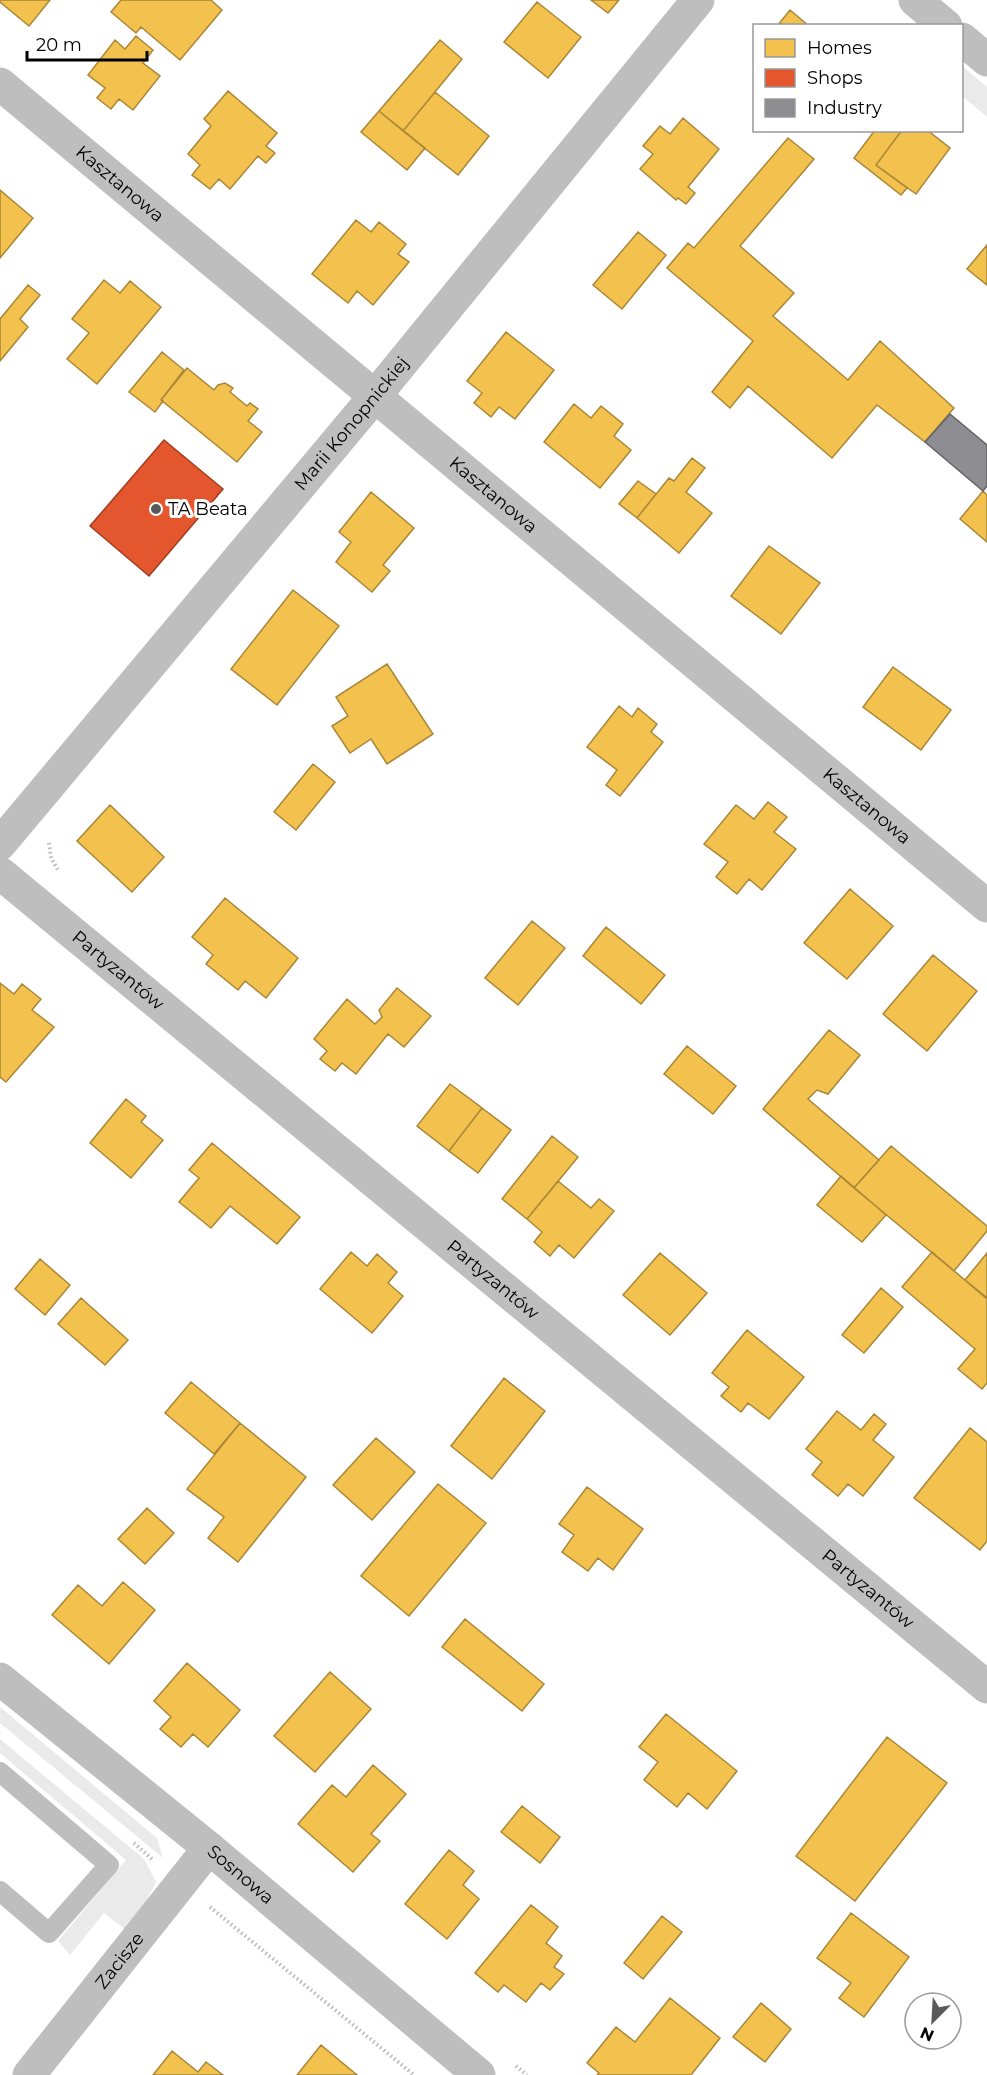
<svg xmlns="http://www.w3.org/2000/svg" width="987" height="2075" viewBox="0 0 987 2075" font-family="Montserrat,sans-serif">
  <rect width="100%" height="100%" fill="#fff"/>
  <path fill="#eaeaea" d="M962,66L987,87V117L962,96Z
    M0,1707L157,1838L163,1858L0,1723Z
    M0,1739L144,1859L156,1882L130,1933L104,1913L70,1955L58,1941L126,1860L0,1753Z"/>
  <path fill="#f2c14e" stroke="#a98737" stroke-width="1.5" d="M0,0H50L29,26L0,2Z
    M121,0H211L222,10L180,60L141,27L136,33L111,12Z
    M591,0H619L608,13Z
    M537,2L581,37L548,78L504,42Z
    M790,10L809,26H777Z
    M136,36L153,50L143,63L160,76L133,110L119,99L111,109L97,98L105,88L88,75L115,40L125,49Z
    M440,40L462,59L403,131L379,111Z
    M228,91L277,133L266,146L275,153L266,163L258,156L230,189L219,179L210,189L192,175L200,165L188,154L211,126L204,119Z
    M435,92L489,136L458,175L403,131Z
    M379,111L425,148L407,170L361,132Z
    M683,118L719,149L688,187L695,193L686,204L678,198L676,200L640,169L653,154L643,146L660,126L670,134Z
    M875,130H902L876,165L907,188L901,195L854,158Z
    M902,130H927L950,148L916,194L876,165Z
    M788,138L814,159L740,246L794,293L773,316L848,380L880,341L954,408L925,442L877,405L832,458L748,386L730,408L712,392L753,341L667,268L688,243L694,248Z
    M0,190L33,218L0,258Z
    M356,220L371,232L379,222L406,244L398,254L409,262L373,305L357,291L348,303L312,274Z
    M638,232L666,255L622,309L593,285Z
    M987,245V285L967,269Z
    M104,280L120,293L130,281L161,307L97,384L67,359L89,333L72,319Z
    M28,285L40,295L20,319L28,327L0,361V319Z
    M506,332L554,370L515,419L499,407L491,417L474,403L482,393L467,381Z
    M162,352L184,370L161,400L163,401L155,412L129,392Z
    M187,368L214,390L218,385L225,383L233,388L230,392L247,406L250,403L258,409L248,421L262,432L237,462L161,400Z
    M574,404L591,418L601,406L623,424L614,436L631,450L600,488L544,442Z
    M692,458L705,468L686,492L712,513L679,553L637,518L669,478L674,481Z
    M638,481L656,494L637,518L619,504Z
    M983,491L987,495V542L960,519Z
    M371,492L414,528L383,565L390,571L372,592L336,562L351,542L339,532Z
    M769,546L820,583L781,634L731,596Z
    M293,590L339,626L277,705L231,669Z
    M387,664L433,734L387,764L371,739L350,753L332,726L348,716L336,697Z
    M893,667L951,710L921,750L863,707Z
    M619,706L632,717L638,708L657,724L651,732L663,742L620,796L606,785L617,770L587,747Z
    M313,764L335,782L296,830L274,812Z
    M768,802L787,817L774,832L796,849L762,890L749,879L737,894L716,877L728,862L704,844L736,805L754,819Z
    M110,805L164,857L132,892L77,841Z
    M850,889L893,926L847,979L804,943Z
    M225,898L298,958L266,998L245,981L238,990L206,964L213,955L192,937Z
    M532,921L565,948L518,1005L485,978Z
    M606,927L665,975L641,1004L583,956Z
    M933,955L977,991L927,1051L883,1014Z
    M0,983L14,994L22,984L41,999L32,1010L54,1027L6,1082L0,1077Z
    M397,988L431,1016L404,1047L388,1034L356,1074L342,1063L335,1071L320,1059L327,1051L314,1039L347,999L375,1024L382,1017L379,1010Z
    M829,1030L860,1055L828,1094L817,1090L808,1099L879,1160L854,1188L763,1109Z
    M687,1046L736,1086L713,1114L664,1074Z
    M450,1084L482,1108L449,1151L417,1126Z
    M126,1099L146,1116L141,1122L163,1140L131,1178L90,1143Z
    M482,1108L511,1130L478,1173L449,1151Z
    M552,1136L578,1157L527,1219L502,1199Z
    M212,1143L300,1217L277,1244L230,1206L211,1228L179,1202L199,1178L189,1170Z
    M891,1146L987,1226V1231L954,1271L854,1188Z
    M841,1176L886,1215L862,1242L817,1205Z
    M558,1181L591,1208L599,1199L614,1211L574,1258L559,1245L550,1256L534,1242L542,1232L527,1219Z
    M351,1252L367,1266L377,1254L397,1272L388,1283L403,1296L372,1333L320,1289Z
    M932,1252L987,1299V1383L982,1389L958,1369L975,1349L902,1287Z
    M660,1253L707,1293L670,1335L623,1295Z
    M987,1253V1298L965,1280Z
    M40,1259L70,1285L45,1315L15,1289Z
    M881,1288L903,1307L864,1353L842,1335Z
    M81,1298L128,1340L105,1365L58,1324Z
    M747,1330L804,1377L769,1419L748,1403L741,1412L721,1396L729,1387L712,1373Z
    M504,1378L545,1411L492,1479L451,1446Z
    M191,1382L240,1423L214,1454L165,1413Z
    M837,1411L861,1430L874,1414L886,1424L873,1440L894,1457L863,1496L848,1484L838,1496L812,1475L822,1462L806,1449Z
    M240,1423L306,1477L238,1562L208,1538L224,1517L187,1489Z
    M970,1428L987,1442V1541L980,1550L914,1498Z
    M376,1438L415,1472L372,1520L333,1485Z
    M438,1484L486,1523L409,1616L361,1576Z
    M587,1487L643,1529L613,1570L598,1558L588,1571L562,1552L574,1535L559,1524Z
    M147,1508L174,1533L145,1564L118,1539Z
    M123,1582L155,1610L109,1664L52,1615L78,1585L102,1606Z
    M465,1619L544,1684L522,1711L442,1647Z
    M187,1663L240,1710L208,1747L193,1734L181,1747L160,1729L171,1717L154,1701Z
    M330,1672L371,1709L315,1772L274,1736Z
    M666,1714L737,1771L707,1809L688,1793L677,1807L644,1780L658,1762L639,1747Z
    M887,1737L947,1783L855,1901L796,1856Z
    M373,1765L406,1794L371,1834L380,1841L353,1872L298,1824L332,1785L346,1797Z
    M522,1806L560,1837L540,1863L501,1832Z
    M449,1850L474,1871L463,1885L479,1899L447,1939L405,1904Z
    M531,1905L558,1927L546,1943L562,1956L554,1967L564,1974L550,1990L541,1983L526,2002L504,1985L498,1992L475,1973Z
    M851,1913L909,1957L864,2017L839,1998L851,1983L817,1958Z
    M662,1916L682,1932L643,1979L624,1963Z
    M670,1998L720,2038L691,2075H597L599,2073L587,2063L616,2027L635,2042Z
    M761,2003L791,2029L765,2062L733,2037Z
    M321,2045L357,2075H297Z
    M172,2051L198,2072L206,2062L223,2075H153Z"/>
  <path fill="#e4572e" stroke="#a03d20" stroke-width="1.5" d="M164,440L223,489L149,576L90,526Z"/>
  <path fill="#8d8d92" stroke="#636366" stroke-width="1.5" d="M950,414L987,445V486L983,491L925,442Z"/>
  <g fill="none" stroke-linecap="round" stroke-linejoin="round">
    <path stroke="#b8b8b8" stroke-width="4" stroke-dasharray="1.5 3" stroke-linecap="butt" d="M49,843L51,858L58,870
      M134,1843L153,1860
      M210,1907L414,2075
      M516,2066L527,2075"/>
    <path stroke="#bebebe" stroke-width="20" d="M0,1772L109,1865L49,1933L0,1891"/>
    <g stroke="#bebebe" stroke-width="33">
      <path d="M915,0L946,26"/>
      <path d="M962,39L987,60"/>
      <path id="s1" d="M0,84L987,906"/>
      <path id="s2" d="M0,844L375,396L698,0"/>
      <path id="s3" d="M0,873L987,1687"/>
      <path id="s4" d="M0,1679L209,1848L479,2075"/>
      <path id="s5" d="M29,2075L209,1848"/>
    </g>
  </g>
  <circle fill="#595959" stroke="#fff" stroke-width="2" cx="156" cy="509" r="6"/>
  <g text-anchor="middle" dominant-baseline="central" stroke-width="6" stroke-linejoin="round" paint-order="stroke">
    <g font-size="18" fill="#000" stroke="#fff">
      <text stroke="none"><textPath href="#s1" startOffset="156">Kasztanowa</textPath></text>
      <text stroke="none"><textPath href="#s2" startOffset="548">Marii Konopnickiej</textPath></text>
      <text stroke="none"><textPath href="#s1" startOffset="642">Kasztanowa</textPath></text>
      <text stroke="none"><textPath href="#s1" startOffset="1128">Kasztanowa</textPath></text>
      <text stroke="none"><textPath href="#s3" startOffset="153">Partyzantów</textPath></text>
      <text stroke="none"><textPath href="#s3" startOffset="639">Partyzantów</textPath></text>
      <text stroke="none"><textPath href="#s3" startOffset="1125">Partyzantów</textPath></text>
      <text stroke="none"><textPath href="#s4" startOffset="310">Sosnowa</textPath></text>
      <text stroke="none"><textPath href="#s5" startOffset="146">Zacisze</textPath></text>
    </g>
    <g font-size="18" fill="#000" stroke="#fff" text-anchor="start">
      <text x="168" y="509">TA Beata</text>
    </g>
  </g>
  <rect x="753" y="24" width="210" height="108" fill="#ffffff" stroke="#999999" stroke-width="1.5"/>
  <rect x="765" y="39" width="30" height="18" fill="#f2c14e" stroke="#999999" stroke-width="1.5"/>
  <text x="807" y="54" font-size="18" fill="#000000">Homes</text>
  <rect x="765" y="69" width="30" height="18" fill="#e4572e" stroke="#999999" stroke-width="1.5"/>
  <text x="807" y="84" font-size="18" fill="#000000">Shops</text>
  <rect x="765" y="99" width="30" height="18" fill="#8d8d92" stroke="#999999" stroke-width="1.5"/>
  <text x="807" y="114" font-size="18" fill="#000000">Industry</text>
  <g transform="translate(933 2021) rotate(204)"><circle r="28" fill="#ffffff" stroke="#999999" stroke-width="1.5"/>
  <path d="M0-4.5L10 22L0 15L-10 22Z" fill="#595959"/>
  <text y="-9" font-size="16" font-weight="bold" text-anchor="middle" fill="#000000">N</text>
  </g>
  <path d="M27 51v9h120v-9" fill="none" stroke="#000000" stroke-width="3"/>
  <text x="36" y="51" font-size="18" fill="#000000" stroke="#ffffff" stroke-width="4.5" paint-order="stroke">20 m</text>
</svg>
